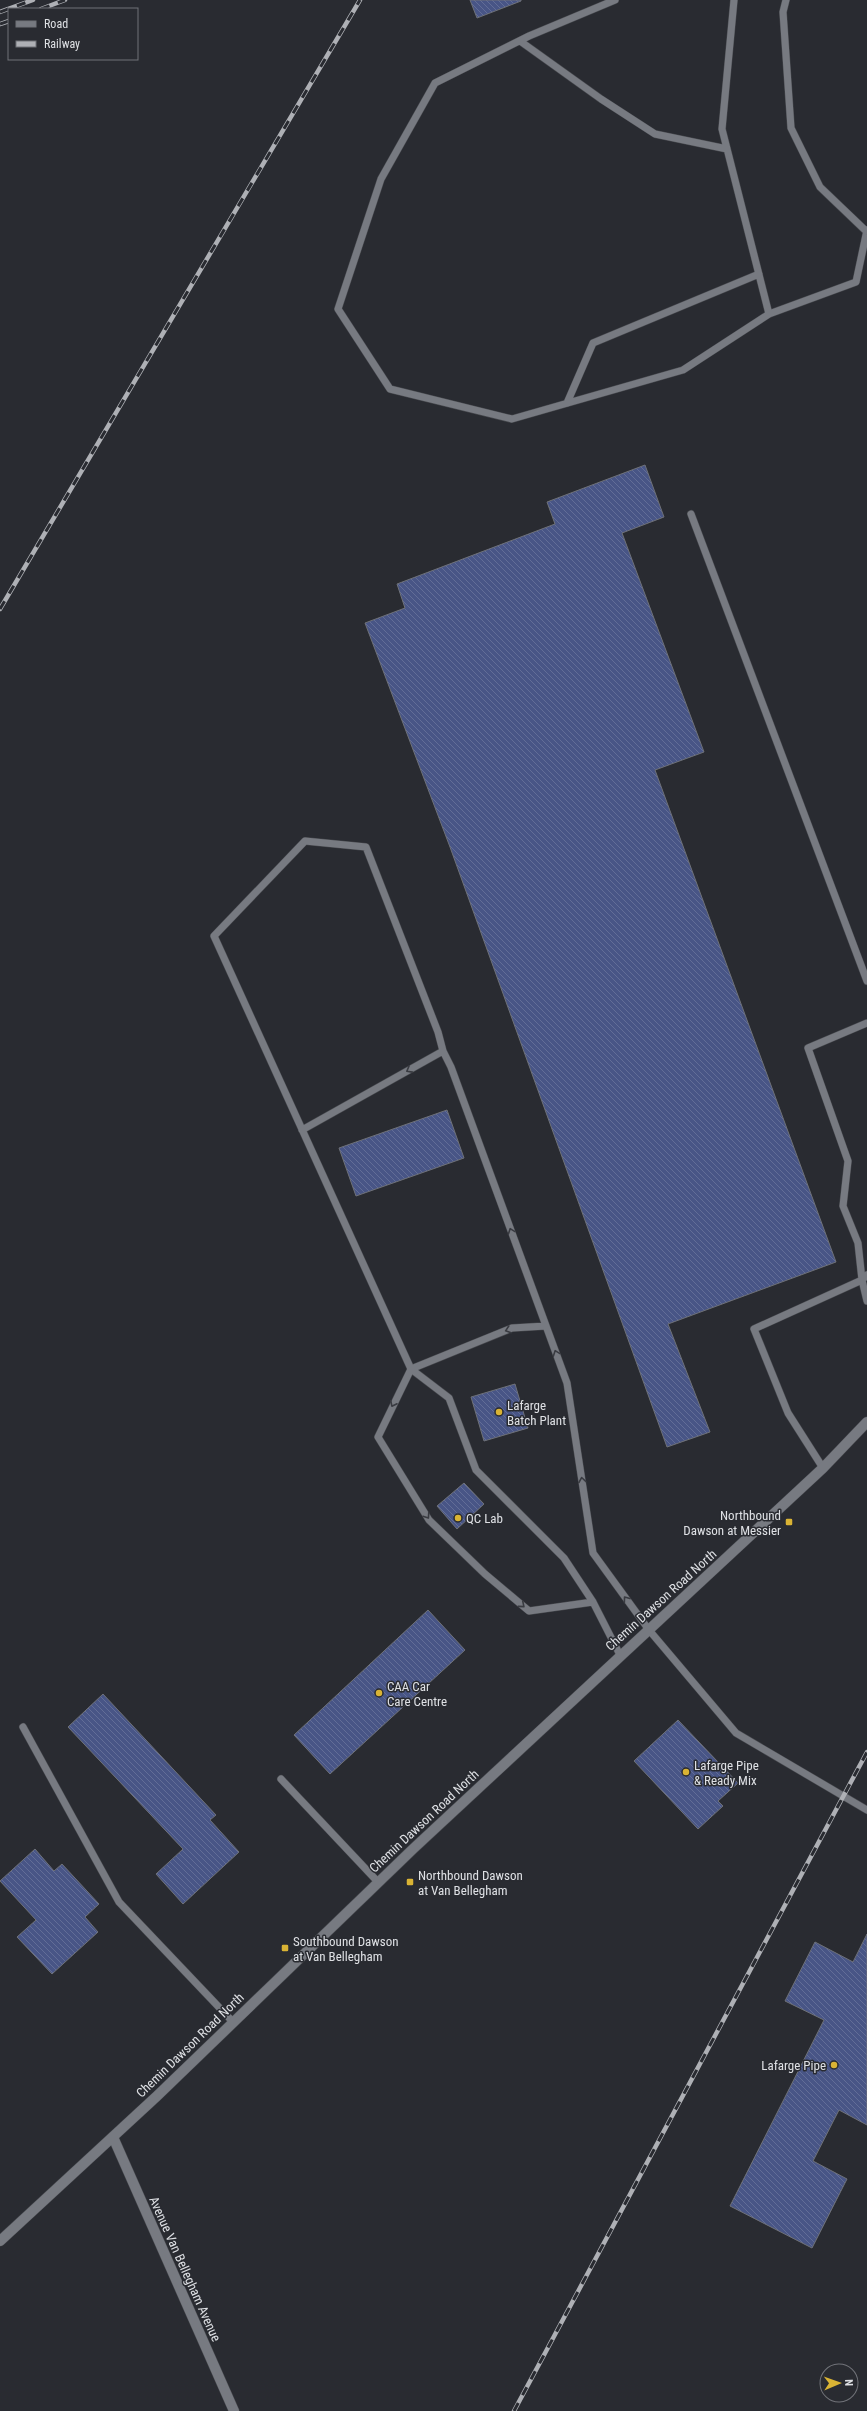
<svg xmlns="http://www.w3.org/2000/svg" width="867" height="2411" viewBox="0 0 867 2411" font-family="'Roboto Condensed',sans-serif">
  <defs>
    <pattern id="building-back-hatch" width="6" height="6" patternUnits="userSpaceOnUse"><rect width="6" height="6" fill="#485586"/><path d="M-1 5l2 2M0 0l6 6M5-1l2 2" fill="none" stroke="#626d97"/></pattern>
  </defs>
  <rect width="100%" height="100%" fill="#292b31"/>
  <path fill="url(#building-back-hatch)" stroke="#6e7178" d="M470,0H521V1L477,18Z
    M645,465L664,517L622,533L704,752L655,770L836,1262L668,1324L710,1432L667,1447L450,847L365,623L405,608L397,584L555,524L547,502Z
    M447,1110L464,1158L356,1196L339,1148Z
    M515,1384L528,1428L484,1441L471,1397Z
    M464,1483L484,1504L457,1529L437,1506Z
    M428,1610L465,1650L330,1774L294,1735Z
    M103,1694L216,1815L210,1820L239,1852L183,1904L156,1874L183,1849L68,1727Z
    M678,1720L738,1783L718,1801L723,1806L698,1829L634,1761Z
    M35,1849L54,1871L62,1864L99,1904L85,1917L98,1932L52,1974L17,1937L36,1920L0,1881Z
    M867,1934V2125L839,2110L813,2161L847,2179L812,2248L730,2206L824,2020L785,2001L815,1942L853,1962Z"/>
  <g fill="none" stroke-linecap="round" stroke-linejoin="round">
    <defs>
      <path id="service" d="M615,0L529,36L435,83L381,179L338,309L390,389L512,419L683,370L769,314
        M734,0L722,129L769,314L856,282L867,230
        M786,0L783,12L791,128L820,187L866,231
        M520,41L601,99L655,134L727,149
        M567,403L593,343L759,274
        M691,514L867,981
        M867,1023L808,1048L848,1161L843,1206L858,1243L862,1280L867,1301
        M302,1130L443,1051
        M546,1326L512,1328L411,1369L378,1437L429,1520L485,1574L529,1611L593,1602
        M823,1468L788,1413L754,1329L862,1280L867,1275
        M620,1655L593,1602L564,1558L476,1470L449,1398L411,1369L214,936L305,841L366,847L438,1032L443,1051L451,1067L567,1383L593,1553L649,1630L736,1733L867,1810
        M23,1727L119,1902L233,2022
        M281,1779L378,1882"/>
      <path id="minor" d="M113,2137L234,2411
        M0,2241L157,2096L414,1848L823,1468L867,1422"/>
    </defs>
    <use href="#service" stroke="#47494e" stroke-width="8"/>
    <use href="#minor" stroke="#47494e" stroke-width="11"/>
    <use href="#service" stroke="#777a81" stroke-width="7"/>
    <use href="#minor" stroke="#777a81" stroke-width="10"/>
    <defs>
      <path id="rail" d="M41,9L65,0
        M0,12L33,0
        M0,24L9,21
        M0,609L360,0
        M514,2411L867,1752"/>
    </defs>
    <use href="#rail" stroke="#aeb0b5" stroke-width="4.5"/>
    <use href="#rail" stroke="#292b31" stroke-width="3" stroke-dasharray="9" stroke-linecap="butt"/>
  </g>
  <defs><path id="oneway-chevron" d="M-2-3.5L2.5 0L-2 3.5" fill="none" stroke-width="1.6" stroke-linecap="round" stroke-linejoin="round"/></defs>
  <g stroke="#393b41">
    <use href="#oneway-chevron" transform="translate(409 1070) rotate(151)"/>
    <use href="#oneway-chevron" transform="translate(511 1231) rotate(-110)"/>
    <use href="#oneway-chevron" transform="translate(508 1330) rotate(161)"/>
    <use href="#oneway-chevron" transform="translate(556 1353) rotate(-110)"/>
    <use href="#oneway-chevron" transform="translate(393 1404) rotate(116)"/>
    <use href="#oneway-chevron" transform="translate(582 1480) rotate(-99)"/>
    <use href="#oneway-chevron" transform="translate(427 1516) rotate(56)"/>
    <use href="#oneway-chevron" transform="translate(626 1599) rotate(-126)"/>
    <use href="#oneway-chevron" transform="translate(522 1605) rotate(40)"/>
  </g>
  <g fill="#d9b334" stroke="#292b31" stroke-width="1.5">
    <circle cx="499" cy="1412" r="4"/>
    <circle cx="458" cy="1518" r="4"/>
    <rect x="785" y="1518" width="8" height="8" rx="2"/>
    <circle cx="379" cy="1693" r="4"/>
    <circle cx="686" cy="1772" r="4"/>
    <rect x="406" y="1878" width="8" height="8" rx="2"/>
    <rect x="281" y="1944" width="8" height="8" rx="2"/>
    <circle cx="834" cy="2065" r="4"/>
  </g>
  <g text-anchor="middle" dominant-baseline="central" stroke-width="3" stroke-linejoin="round" paint-order="stroke">
    <g font-size="13" fill="#dee0e4" stroke="#292b31" text-anchor="start">
      <text x="507" y="1405">Lafarge<tspan x="507" dy="15">Batch Plant</tspan></text>
      <text x="781" y="1515" text-anchor="end">Northbound<tspan x="781" dy="15">Dawson at Messier</tspan></text>
      <text x="466" y="1518">QC Lab</text>
      <text x="387" y="1686">CAA Car<tspan x="387" dy="15">Care Centre</tspan></text>
      <text x="694" y="1765">Lafarge Pipe<tspan x="694" dy="15">&amp; Ready Mix</tspan></text>
      <text x="418" y="1875">Northbound Dawson<tspan x="418" dy="15">at Van Bellegham</tspan></text>
      <text x="293" y="1941">Southbound Dawson<tspan x="293" dy="15">at Van Bellegham</tspan></text>
      <text x="826" y="2065" text-anchor="end">Lafarge Pipe</text>
    </g>
    <g font-size="13" fill="#dee0e4" stroke="#292b31">
      <text transform="translate(661 1600) rotate(-42)">Chemin Dawson Road North</text>
      <text transform="translate(424 1821) rotate(-43)">Chemin Dawson Road North</text>
      <text transform="translate(190 2045) rotate(-44)">Chemin Dawson Road North</text>
      <text transform="translate(185 2269) rotate(66)">Avenue Van Bellegham Avenue</text>
    </g>
  </g>
  <rect x="8" y="8" width="130" height="52" fill="#292b31" stroke="#717379"/>
  <rect x="16" y="21" width="20" height="6" fill="#777a81" stroke="#717379"/>
  <text x="44" y="28" font-size="12" fill="#dee0e4">Road</text>
  <rect x="16" y="41" width="20" height="6" fill="#aeb0b5" stroke="#717379"/>
  <text x="44" y="48" font-size="12" fill="#dee0e4">Railway</text>
  <g transform="translate(839 2383) rotate(88)"><circle r="19" fill="#292b31" stroke="#717379"/>
  <path d="M0-3L7 15L0 10L-7 15Z" fill="#d9b334"/>
  <text y="-6" font-size="11" font-weight="bold" text-anchor="middle" fill="#dee0e4">N</text>
  </g>
</svg>
